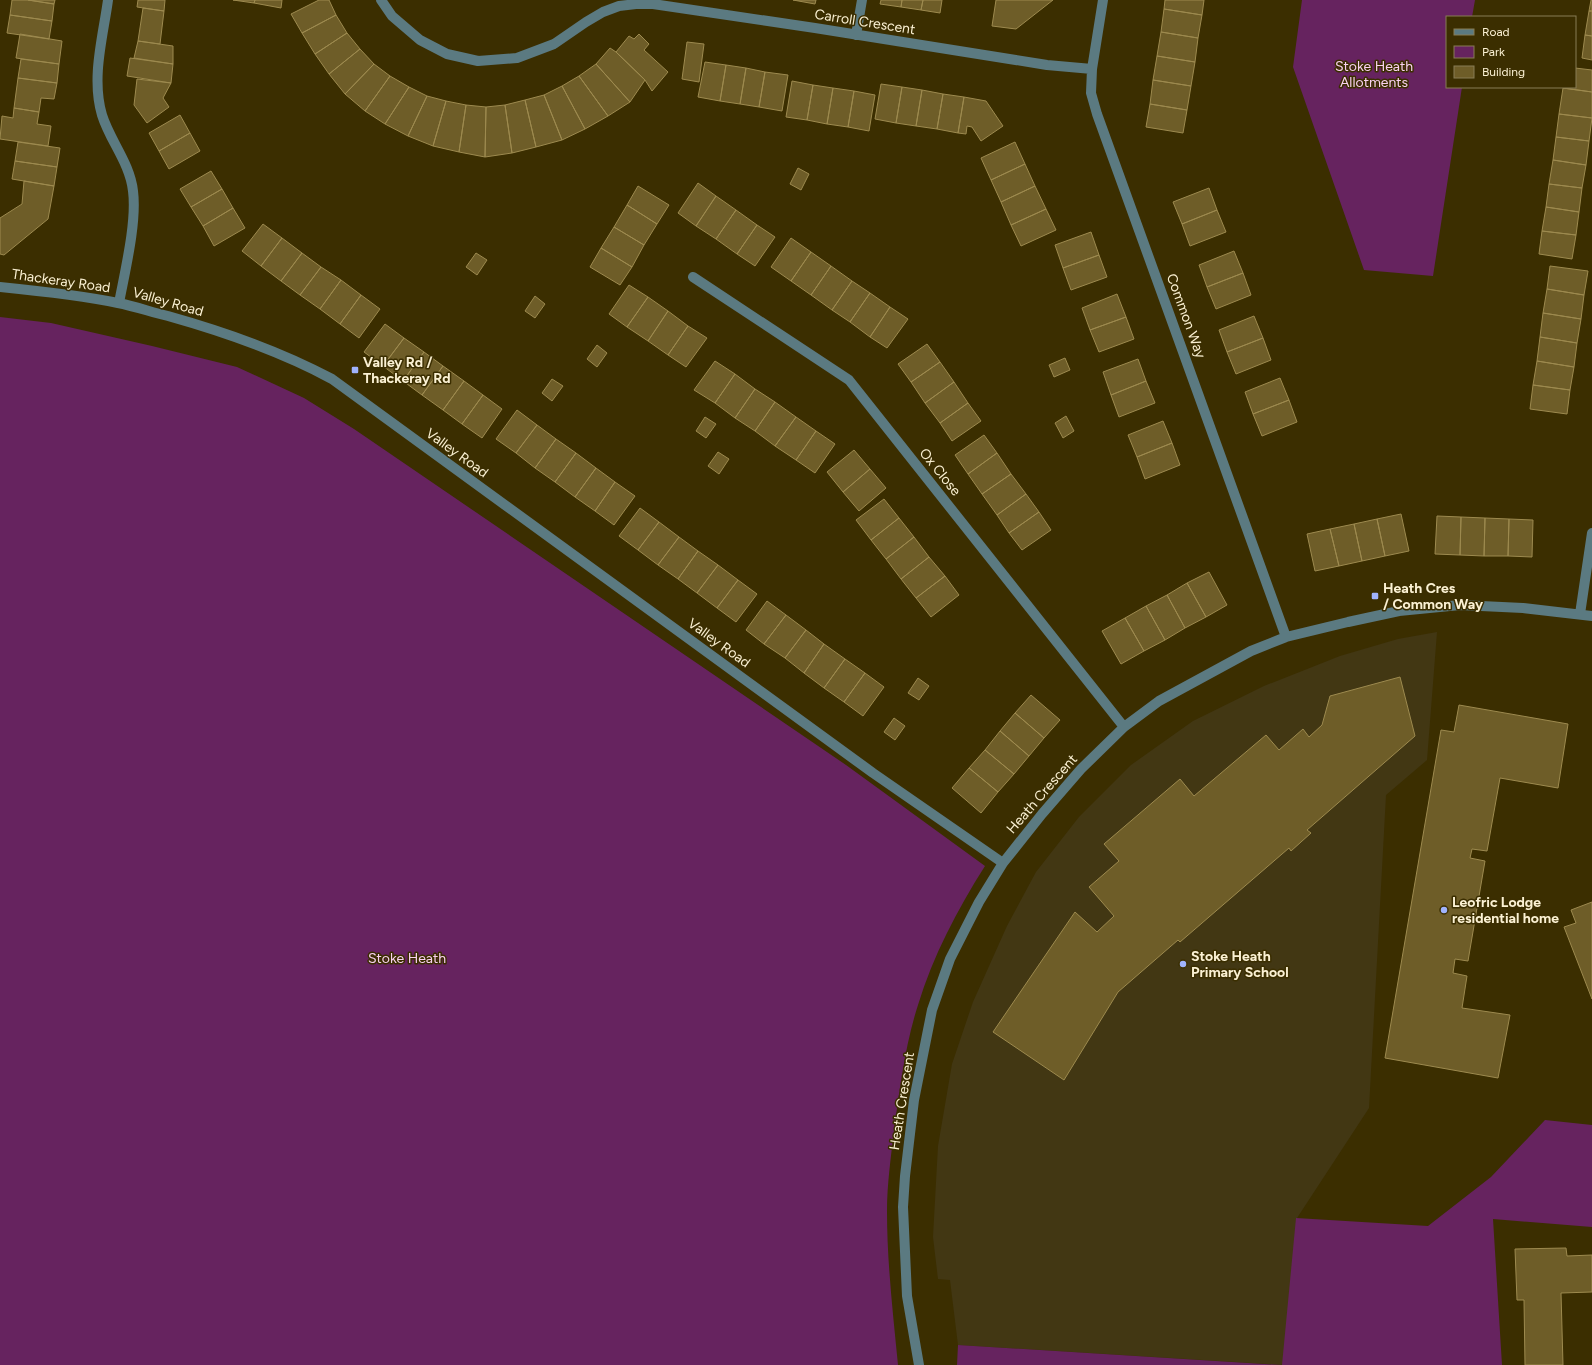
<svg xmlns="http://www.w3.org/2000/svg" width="1592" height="1365" viewBox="0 0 1592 1365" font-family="Figtree,sans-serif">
  <rect width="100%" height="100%" fill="#3b2e00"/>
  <path fill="#423713" d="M1437,632L1427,760L1386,795L1369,1108L1297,1218L1283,1365L958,1345L950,1280L938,1279L933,1237L938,1146L952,1064L973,1002L1007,926L1036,872L1079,817L1131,765L1193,721L1264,686L1340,656L1398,639Z"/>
  <path fill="#66235f" d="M1302,0H1475L1472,17H1447V87H1462L1433,276L1364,270L1293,67Z
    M0,317L51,323L152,346L237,367L304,398L354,429L846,765L985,866C957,910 933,956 918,1005C905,1045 900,1088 894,1130C891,1157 887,1184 887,1211C887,1262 893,1314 898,1365H0Z
    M1545,1120L1592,1125V1227L1493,1219L1502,1365H957L958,1345L1282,1365L1296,1218L1428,1226L1491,1177Z"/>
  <path fill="#6e5d28" stroke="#9d8a4f" d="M12,0H28L54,4L52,21L10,15Z
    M28,0H55L54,4Z
    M138,0H165L164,11L137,7Z
    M233,0H255L254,3Z
    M255,0H282L281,8L254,3Z
    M319,0H329L336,15L302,33L291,14Z
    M793,0H816L815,4Z
    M881,0H902L901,7L880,4Z
    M902,0H923L921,10L901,7Z
    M923,0H942L940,13L921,10Z
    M996,0H1053L1016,29L992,26Z
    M1165,0H1204L1202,15L1164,9Z
    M1591,0H1592V11H1589Z
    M143,8L164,11L160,44L138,41Z
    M1164,9L1202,15L1198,38L1161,32Z
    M1589,11H1592V36L1585,35Z
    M10,15L52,21L49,39L7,33Z
    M336,15L347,33L315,54L302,33Z
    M1161,32L1198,38L1195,62L1157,56Z
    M347,33L360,49L329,74L315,54Z
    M20,34L62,41L59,64L16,58Z
    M639,34L649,44L644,50L668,72L652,91L645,80L616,52L629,36L634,39Z
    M1585,35L1592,36V60L1582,58Z
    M138,41L173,46V64L134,58Z
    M687,42L704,44L699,82L682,79Z
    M610,48L616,52L645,80L630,102L596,64Z
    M360,49L374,64L345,94L329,74Z
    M1157,56L1195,62L1191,86L1153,80Z
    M130,58L173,64L171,83L127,76Z
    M21,59L59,64L57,83L18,78Z
    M705,62L726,65L720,101L698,97Z
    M374,64L390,76L365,111L345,94Z
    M596,64L630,102L608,116L579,76Z
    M726,65L746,68L740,104L720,101Z
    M746,68L765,72L759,107L740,104Z
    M1575,68L1592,70V92L1563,88L1575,87Z
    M765,72L788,75L782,111L759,107Z
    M390,76L409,87L385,124L365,111Z
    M579,76L608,116L585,129L562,86Z
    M18,78L57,83L54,99L41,98L39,112L14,108Z
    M137,79L171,83L163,98L169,107L147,123L134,105Z
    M1153,80L1191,86L1187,110L1150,104Z
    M792,81L813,85L807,120L786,117Z
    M881,84L902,87L896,123L875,119Z
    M813,85L833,88L827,124L807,120Z
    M562,86L585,129L562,140L544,95Z
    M409,87L427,96L408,136L385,124Z
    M902,87L922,90L916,126L896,123Z
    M833,88L854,91L848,127L827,124Z
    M1563,88L1592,92V118L1559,114Z
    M922,90L943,94L937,129L916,126Z
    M854,91L875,95L869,131L848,127Z
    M943,94L964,97L958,133L937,129Z
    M544,95L562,140L536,147L525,100Z
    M427,96L446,101L433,146L408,136Z
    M964,97L986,101L1003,126L981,141L972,127L967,126L966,134L958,133Z
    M525,100L536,147L512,153L505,105Z
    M446,101L466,105L459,152L433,146Z
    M1150,104L1187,110L1183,133L1146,127Z
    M466,105L486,107L485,157L459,152Z
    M505,105L512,153L485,157L486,107Z
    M14,108L39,112L37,124L51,126L48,146L0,139L2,116L13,118Z
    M1559,114L1592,118L1589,141L1556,137Z
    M180,115L190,133L159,151L149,133Z
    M190,133L200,151L169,169L159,151Z
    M1556,137L1589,141L1586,165L1553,160Z
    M18,142L60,148L57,167L15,161Z
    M1015,142L1025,164L991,180L981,158Z
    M1553,160L1586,165L1582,188L1549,184Z
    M15,161L57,167L54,186L12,179Z
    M1025,164L1035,186L1001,202L991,180Z
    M798,168L809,174L801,190L790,184Z
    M211,171L222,189L191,207L180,189Z
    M24,181L54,186L48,219L4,255L0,254V218L22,204Z
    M698,183L716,196L696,226L678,213Z
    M1549,184L1582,188L1579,212L1546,207Z
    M638,186L669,205L657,224L627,205Z
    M1035,186L1046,209L1011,225L1001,202Z
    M1209,188L1217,210L1182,224L1173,202Z
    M222,189L233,208L203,226L191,207Z
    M716,196L736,210L716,239L696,226Z
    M627,205L657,224L644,245L614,227Z
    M1546,207L1579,212L1576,235L1542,231Z
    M233,208L245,228L214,246L203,226Z
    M1046,209L1056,230L1021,246L1011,225Z
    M736,210L757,225L737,254L716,239Z
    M1217,210L1226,232L1190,246L1182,224Z
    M263,224L282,238L261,266L242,251Z
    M757,225L775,237L755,266L737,254Z
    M614,227L644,245L632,267L601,248Z
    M1542,231L1576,235L1572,259L1539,254Z
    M1091,232L1099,255L1063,268L1055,245Z
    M282,238L302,253L281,281L261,266Z
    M791,238L811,252L791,281L771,267Z
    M601,248L632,267L620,285L590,267Z
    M1234,251L1243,273L1207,287L1199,265Z
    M811,252L831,266L811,295L791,281Z
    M302,253L321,267L300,295L281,281Z
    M476,253L487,260L477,275L466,267Z
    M1099,255L1107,277L1071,290L1063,268Z
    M831,266L852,281L832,310L811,295Z
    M1550,266L1588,271L1584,295L1547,289Z
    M321,267L341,280L320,309L300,295Z
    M1243,273L1251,295L1216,309L1207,287Z
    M341,280L361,295L340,324L320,309Z
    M852,281L870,293L850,322L832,310Z
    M629,285L648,297L627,327L609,314Z
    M1547,289L1584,295L1581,319L1543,313Z
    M870,293L890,307L870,337L850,322Z
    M1117,294L1126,317L1090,330L1082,308Z
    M361,295L380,309L359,338L340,324Z
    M535,296L545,304L535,318L525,311Z
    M648,297L668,311L648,341L627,327Z
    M890,307L908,319L887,348L870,337Z
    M668,311L688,326L668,355L648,341Z
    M1543,313L1581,319L1577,343L1540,337Z
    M1254,316L1263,338L1227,352L1219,330Z
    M1126,317L1134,339L1099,352L1090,330Z
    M385,324L404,338L383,366L364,352Z
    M688,326L707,338L686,367L668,355Z
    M1540,337L1577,343L1574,367L1537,361Z
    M404,338L424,352L403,381L383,366Z
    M1263,338L1271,360L1236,374L1227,352Z
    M927,344L940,362L911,382L898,364Z
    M597,345L607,353L597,367L587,359Z
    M424,352L443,366L422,395L403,381Z
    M1065,358L1070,370L1054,377L1049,365Z
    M1138,359L1146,381L1111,395L1103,372Z
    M715,361L735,374L715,403L694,390Z
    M1537,361L1574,367L1570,390L1533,385Z
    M940,362L954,382L925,403L911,382Z
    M443,366L464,381L443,410L422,395Z
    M735,374L755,389L735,418L715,403Z
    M1280,378L1289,400L1253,414L1245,392Z
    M552,379L563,386L552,401L542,393Z
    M464,381L483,395L462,424L443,410Z
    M1146,381L1155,403L1119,417L1111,395Z
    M954,382L968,403L940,423L925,403Z
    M1533,385L1570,390L1567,414L1530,409Z
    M755,389L775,402L755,431L735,418Z
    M483,395L502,409L482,438L462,424Z
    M1289,400L1297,422L1262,436L1253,414Z
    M775,402L796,417L775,446L755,431Z
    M968,403L981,421L952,441L940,423Z
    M517,410L537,425L516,453L496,439Z
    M1066,416L1074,431L1063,438L1055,423Z
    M705,417L716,424L706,438L696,431Z
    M796,417L816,431L796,460L775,446Z
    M1163,421L1172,443L1137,457L1128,435Z
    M537,425L556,439L535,468L516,453Z
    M816,431L835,444L815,473L796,460Z
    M984,435L997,453L968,474L955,455Z
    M556,439L576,453L555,482L535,468Z
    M1172,443L1180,465L1145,479L1137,457Z
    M854,450L870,469L843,492L827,472Z
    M718,452L729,459L719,474L708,466Z
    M576,453L596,468L575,497L555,482Z
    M997,453L1011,474L982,494L968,474Z
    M596,468L615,482L595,511L575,497Z
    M870,469L886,488L859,511L843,492Z
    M1011,474L1026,494L997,515L982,494Z
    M615,482L635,496L614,525L595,511Z
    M1026,494L1039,512L1009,533L997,515Z
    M884,499L899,518L871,540L856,520Z
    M640,508L659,522L638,550L619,536Z
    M1039,512L1051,530L1022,550L1009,533Z
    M1401,514L1409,551L1385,556L1377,519Z
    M1437,516L1461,517L1460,555L1435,554Z
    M1461,517L1485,518L1484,556L1460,555Z
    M899,518L914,537L886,559L871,540Z
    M1485,518L1509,519L1508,556H1484Z
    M1377,519L1385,556L1362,561L1354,524Z
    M1509,519L1533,520L1532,557L1508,556Z
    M659,522L679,537L658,565L638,550Z
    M1354,524L1362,561L1339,566L1330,529Z
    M1330,529L1339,566L1315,571L1307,534Z
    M679,537L698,551L678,579L658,565Z
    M914,537L929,557L901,579L886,559Z
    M698,551L718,565L697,593L678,579Z
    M929,557L945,576L916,598L901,579Z
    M718,565L738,580L717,608L697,593Z
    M1209,572L1227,605L1206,617L1187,583Z
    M945,576L959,595L931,617L916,598Z
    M738,580L757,594L736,622L717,608Z
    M1187,583L1206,617L1185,628L1167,595Z
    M1167,595L1185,628L1165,640L1146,606Z
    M767,601L786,615L764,644L746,630Z
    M1146,606L1165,640L1144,651L1125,618Z
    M786,615L806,630L785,658L764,644Z
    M1125,618L1144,651L1121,664L1102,631Z
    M806,630L824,644L804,673L785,658Z
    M824,644L845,659L824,688L804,673Z
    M845,659L865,673L844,702L824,688Z
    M865,673L884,687L863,716L844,702Z
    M1400,677L1415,736L1307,830L1311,833L1291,851L1289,848L1180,942L1178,940L1118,992L1064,1080L993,1032L1075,912L1097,932L1114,916L1089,887L1119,861L1104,844L1180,779L1194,796L1266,735L1279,750L1303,729L1309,737L1322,725L1330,696Z
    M918,678L929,686L919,700L908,693Z
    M1031,695L1060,720L1044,738L1015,713Z
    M1459,705L1568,724L1558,788L1500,778L1487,851L1472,849L1470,858L1485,861L1468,961L1455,959L1453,973L1467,976L1462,1008L1510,1015L1498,1078L1385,1058L1441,730L1454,732Z
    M1015,713L1044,738L1029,756L1000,731Z
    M894,718L905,726L895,740L884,732Z
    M1000,731L1029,756L1014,774L985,750Z
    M985,750L1014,774L998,792L969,768Z
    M969,768L998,792L981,813L952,788Z
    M1592,902V999L1564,927L1576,923L1571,910Z
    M1566,1248L1567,1256L1592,1255V1292L1561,1293L1563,1365H1525L1524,1300H1517L1515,1249Z"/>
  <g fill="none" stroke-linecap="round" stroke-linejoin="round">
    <path stroke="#5b7a81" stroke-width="10" d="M108,0C103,37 91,78 102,115C110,141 130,163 133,191C137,222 125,271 119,303
      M381,0L392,16L420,40L447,54L478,61L517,58L554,44L586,22L603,12L619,6L636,4H653L815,28L1047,65L1092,69
      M1103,0L1092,69L1091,93L1097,114L1286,637
      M856,35L862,0
      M693,277L849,380L1124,727
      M0,287C40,291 79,295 118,303C134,306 151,312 168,316C225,332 280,351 332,379L873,773L1003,863
      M1580,614L1592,533
      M919,1365L907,1296L903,1207L905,1176L914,1100L932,1010L950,959L979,902L1003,863L1042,814L1081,769L1124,727L1159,701L1251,651L1286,637L1348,622L1399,611L1460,605L1523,608L1592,616"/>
  </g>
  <g fill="#a0b3fd" stroke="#3b2e00" stroke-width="1.5">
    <rect x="351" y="366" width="8" height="8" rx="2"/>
    <rect x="1371" y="592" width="8" height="8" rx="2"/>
    <circle cx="1444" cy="910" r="4"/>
    <circle cx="1183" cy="964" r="4"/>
  </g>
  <g text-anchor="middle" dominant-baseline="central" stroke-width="3" stroke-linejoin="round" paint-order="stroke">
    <g font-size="14" fill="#fbf1d3" stroke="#3b2e00">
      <text transform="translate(865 22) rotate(9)">Carroll Crescent</text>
      <text transform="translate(61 281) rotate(8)">Thackeray Road</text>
      <text transform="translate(168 302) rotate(16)">Valley Road</text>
      <text transform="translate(1186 316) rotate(70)">Common Way</text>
      <text transform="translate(457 453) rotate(36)">Valley Road</text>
      <text transform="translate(940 472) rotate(51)">Ox Close</text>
      <text transform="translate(719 643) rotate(36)">Valley Road</text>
      <text transform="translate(1042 794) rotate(-49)">Heath Crescent</text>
      <text transform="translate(902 1101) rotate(-81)">Heath Crescent</text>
    </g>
    <g font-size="14" fill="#fad1f2" stroke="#3b2e00">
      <text x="1374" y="66">Stoke Heath<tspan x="1374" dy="16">Allotments</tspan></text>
      <text x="407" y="958">Stoke Heath</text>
    </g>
    <g font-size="14" font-weight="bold" fill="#fbf1d3" stroke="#3b2e00" text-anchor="start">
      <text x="363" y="362">Valley Rd /<tspan x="363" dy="16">Thackeray Rd</tspan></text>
      <text x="1383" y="588">Heath Cres<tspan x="1383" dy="16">/ Common Way</tspan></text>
      <text x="1452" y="902">Leofric Lodge<tspan x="1452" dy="16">residential home</tspan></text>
      <text x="1191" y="956">Stoke Heath<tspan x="1191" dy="16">Primary School</tspan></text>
    </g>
  </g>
  <rect x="1446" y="16" width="130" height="72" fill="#3b2e00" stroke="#887c54"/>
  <rect x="1454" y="29" width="20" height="6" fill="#5b7a81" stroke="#887c54"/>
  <text x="1482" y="36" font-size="12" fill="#fbf1d3">Road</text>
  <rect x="1454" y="46" width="20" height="12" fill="#66235f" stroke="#887c54"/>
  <text x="1482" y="56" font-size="12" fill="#fbf1d3">Park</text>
  <rect x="1454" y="66" width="20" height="12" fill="#6e5d28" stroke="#887c54"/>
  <text x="1482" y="76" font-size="12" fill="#fbf1d3">Building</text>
</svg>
